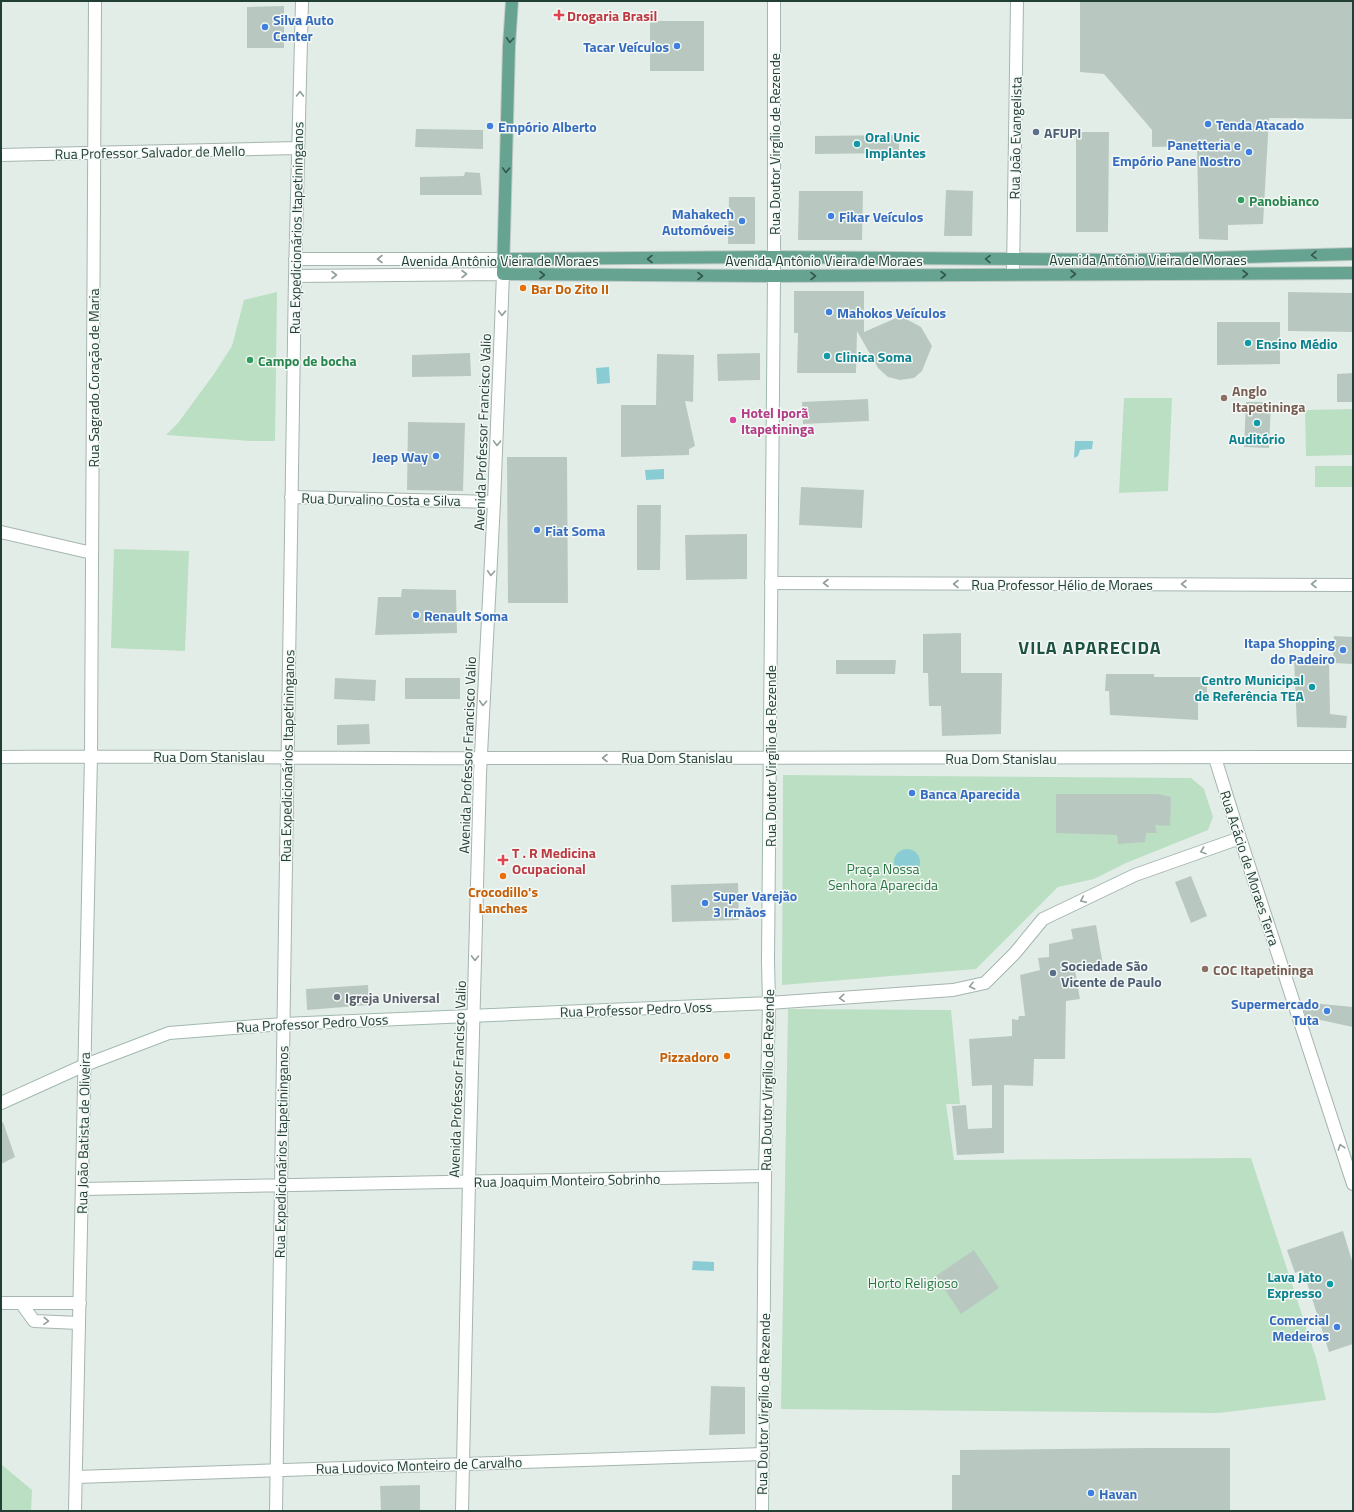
<svg xmlns="http://www.w3.org/2000/svg" width="1354" height="1512" viewBox="0 0 1354 1512" font-family="'Titillium Web',sans-serif">
  <rect width="100%" height="100%" fill="#e3ede8"/>
  <path fill="#bbdfc3" d="M277,292L275,441H251L166,435L178,423L214,374L232,346L244,300Z
    M1124,398H1172L1168,491L1119,493Z
    M1353,409V455L1306,456L1305,410Z
    M1315,466H1353V487H1315Z
    M114,549L189,551L185,651L111,648Z
    M783,775L1191,778L1204,789L1213,817L1208,830L1126,863L1094,879L1058,887L976,969L782,985Z
    M788,1009L951,1010L960,1104H946L954,1160L1251,1158L1317,1361L1326,1400L1219,1413L781,1409Z
    M2,1465L32,1490L31,1511H1Z"/>
  <path fill="#8accd3" d="M609,367L610,383L597,384L596,368Z
    M1075,441H1093L1092,449L1080,450L1078,456L1074,458Z
    M664,469V479L646,480L645,470Z
    M894 862a13 13 0 1 1 26 0a13 13 0 1 1-26 0Z
    M693,1261L714,1262V1271L692,1270Z"/>
  <path fill="#b8c8c1" d="M1080,1H1353V119L1269,118L1263,224L1228,225V240L1199,239L1197,146L1152,147V130L1104,74L1080,72Z
    M284,6V48H247V7Z
    M650,21H704V71H650Z
    M416,129L483,130V149L415,147Z
    M1076,132H1109L1108,232H1076Z
    M899,135V153L815,154V136Z
    M465,172L480,173L482,195H420V177L464,176Z
    M946,190L973,191L972,236H944Z
    M799,191H863L862,240H798Z
    M729,197H755V244H728Z
    M794,291H864V332L903,315L908,320L921,327L932,346L922,371L914,378L900,380L888,377L878,368L857,331L856,373H797L798,333H794Z
    M1288,292L1353,293V332L1288,331Z
    M1217,322H1280V364L1217,365Z
    M470,353L471,376L412,377V355Z
    M760,353V380L718,381L717,354Z
    M657,354L694,355L693,402L685,401L695,446L689,449V455L621,457V405H656Z
    M1353,373V402H1337V374Z
    M868,399L869,421L803,424L802,402Z
    M1246,402H1271L1269,448L1244,447Z
    M408,422L465,423L463,491L407,490Z
    M507,457H567L568,603H508Z
    M801,487L864,490L862,528L799,525Z
    M637,505H661L660,570H637Z
    M747,534V579L686,580L685,535Z
    M402,589L456,590L457,633L375,635L378,597H401Z
    M961,633V673H1002L1001,734L942,736L941,706H929L928,673H923V634Z
    M1334,636L1353,637V664L1333,663Z
    M1294,659L1329,660L1330,714L1347,716L1346,728L1297,727Z
    M836,660H896L895,674H836Z
    M1106,674H1154V677H1207V694L1198,693V720L1110,715L1109,691H1105Z
    M335,678L376,680L375,701L334,699Z
    M405,678H460V699H405Z
    M369,724L370,744L337,745V725Z
    M1056,794H1158L1171,797L1170,826L1155,825L1157,833H1146L1145,842L1118,844L1117,835L1056,833Z
    M1191,876L1207,916L1191,923L1175,882Z
    M738,883L739,920L672,922L671,885Z
    M1096,925L1103,965L1075,970L1080,999L1066,1001L1065,1059H1034L1033,1086L1004,1085V1153L957,1155L952,1106L966,1105L968,1129L992,1128V1085L972,1086L969,1039L1012,1036V1019L1018,1020L1019,1016H1025L1020,975L1040,970L1038,958L1049,957V944L1073,939L1071,929Z
    M368,985L369,1005L307,1010L306,989Z
    M1301,1002L1353,1007V1027L1306,1017Z
    M3,1122L15,1157L1,1164V1123Z
    M1343,1231L1353,1264V1344L1329,1352L1303,1270L1295,1273L1287,1250Z
    M974,1250L999,1288L961,1314L936,1276Z
    M711,1386L745,1387V1434L709,1435Z
    M1146,1448H1230V1511H952V1475H960V1450Z
    M420,1485V1511H381L380,1486Z"/>
  <g fill="none" stroke-linecap="round" stroke-linejoin="round">
    <defs>
      <path id="street" d="M1,155L298,148
        M295,259H503
        M1013,274L1017,1
        M295,276L503,274L494,502L480,774L469,1181L462,1511
        M291,497L494,502
        M1,532L92,553
        M771,583L1353,585
        M1,757C162,755 323,759 483,758C773,758 1063,757 1353,757
        M1215,758L1240,838L1353,1184
        M769,1003L953,990L985,983L1015,953L1043,919L1135,875L1240,838
        M82,1189L765,1176
        M1,1303H80
        M21,1303L34,1321L79,1323
        M76,1477L763,1454
        M75,1511L91,755L95,1
        M276,1511L295,276L302,1"/>
      <path id="secondary" d="M1,1103L85,1065L169,1033L283,1024L769,1003
        M762,1511L765,1176L769,1003L768,961L774,276V1"/>
      <path id="primary" d="M512,1L509,46L503,274L774,276L1353,273
        M503,259L773,257L1128,260L1353,254"/>
    </defs>
    <use href="#street" stroke="#a5b5af" stroke-width="14"/>
    <use href="#secondary" stroke="#a1b9af" stroke-width="14"/>
    <use href="#primary" stroke="#c1c9c7" stroke-width="14"/>
    <use href="#street" stroke="#fff" stroke-width="12"/>
    <use href="#secondary" stroke="#fff" stroke-width="12"/>
    <use href="#primary" stroke="#66a491" stroke-width="12"/>
  </g>
  <defs><path id="oneway-chevron" d="M-2-3.5L2.5 0L-2 3.5" fill="none" stroke-width="1.6" stroke-linecap="round" stroke-linejoin="round"/></defs>
  <g stroke="#33584d">
    <use href="#oneway-chevron" transform="translate(510 40) rotate(94)"/>
    <use href="#oneway-chevron" transform="translate(506 170) rotate(92)"/>
    <use href="#oneway-chevron" transform="translate(1314 255) rotate(179)"/>
    <use href="#oneway-chevron" transform="translate(650 259) rotate(180)"/>
    <use href="#oneway-chevron" transform="translate(988 259) rotate(-179)"/>
    <use href="#oneway-chevron" transform="translate(1073 274)"/>
    <use href="#oneway-chevron" transform="translate(1245 274)"/>
    <use href="#oneway-chevron" transform="translate(542 275)"/>
    <use href="#oneway-chevron" transform="translate(943 275)"/>
    <use href="#oneway-chevron" transform="translate(700 276)"/>
    <use href="#oneway-chevron" transform="translate(813 276)"/>
  </g>
  <g stroke="#909f9a">
    <use href="#oneway-chevron" transform="translate(300 94) rotate(-89)"/>
    <use href="#oneway-chevron" transform="translate(380 259) rotate(-180)"/>
    <use href="#oneway-chevron" transform="translate(464 274)"/>
    <use href="#oneway-chevron" transform="translate(334 275)"/>
    <use href="#oneway-chevron" transform="translate(502 313) rotate(92)"/>
    <use href="#oneway-chevron" transform="translate(497 443) rotate(92)"/>
    <use href="#oneway-chevron" transform="translate(491 573) rotate(93)"/>
    <use href="#oneway-chevron" transform="translate(826 583) rotate(-180)"/>
    <use href="#oneway-chevron" transform="translate(956 584) rotate(-180)"/>
    <use href="#oneway-chevron" transform="translate(1184 584) rotate(-180)"/>
    <use href="#oneway-chevron" transform="translate(1314 584) rotate(-180)"/>
    <use href="#oneway-chevron" transform="translate(483 703) rotate(93)"/>
    <use href="#oneway-chevron" transform="translate(605 758) rotate(180)"/>
    <use href="#oneway-chevron" transform="translate(1203 851) rotate(161)"/>
    <use href="#oneway-chevron" transform="translate(1083 900) rotate(155)"/>
    <use href="#oneway-chevron" transform="translate(475 958) rotate(91)"/>
    <use href="#oneway-chevron" transform="translate(972 986) rotate(166)"/>
    <use href="#oneway-chevron" transform="translate(842 998) rotate(176)"/>
    <use href="#oneway-chevron" transform="translate(1341 1147) rotate(-108)"/>
    <use href="#oneway-chevron" transform="translate(46 1321) rotate(3)"/>
  </g>
  <g fill="#e0444e" stroke="#f4f9f6" stroke-width="1.5">
    <path d="M557 9h4v4h4v4h-4v4h-4v-4h-4v-4h4z"/>
    <path d="M501 854h4v4h4v4h-4v4h-4v-4h-4v-4h4z"/>
  </g>
  <g fill="#3f7fe0" stroke="#f4f9f6" stroke-width="1.5">
    <circle cx="265" cy="27" r="4"/>
    <circle cx="677" cy="46" r="4"/>
    <circle cx="1208" cy="124" r="4"/>
    <circle cx="490" cy="126" r="4"/>
    <circle cx="1249" cy="152" r="4"/>
    <circle cx="831" cy="216" r="4"/>
    <circle cx="742" cy="221" r="4"/>
    <circle cx="829" cy="312" r="4"/>
    <circle cx="436" cy="456" r="4"/>
    <circle cx="537" cy="530" r="4"/>
    <circle cx="416" cy="615" r="4"/>
    <circle cx="1343" cy="650" r="4"/>
    <circle cx="912" cy="793" r="4"/>
    <circle cx="705" cy="903" r="4"/>
    <circle cx="1327" cy="1011" r="4"/>
    <circle cx="1337" cy="1327" r="4"/>
    <circle cx="1091" cy="1493" r="4"/>
  </g>
  <g fill="#5c6f8a" stroke="#f4f9f6" stroke-width="1.5">
    <circle cx="1036" cy="132" r="4"/>
    <circle cx="1053" cy="973" r="4"/>
  </g>
  <g fill="#0f9aa8" stroke="#f4f9f6" stroke-width="1.5">
    <circle cx="857" cy="144" r="4"/>
    <circle cx="1248" cy="343" r="4"/>
    <circle cx="827" cy="356" r="4"/>
    <circle cx="1257" cy="423" r="4"/>
    <circle cx="1312" cy="687" r="4"/>
    <circle cx="1330" cy="1284" r="4"/>
  </g>
  <g fill="#2e9e5b" stroke="#f4f9f6" stroke-width="1.5">
    <circle cx="1241" cy="200" r="4"/>
    <circle cx="250" cy="360" r="4"/>
  </g>
  <g fill="#e8710a" stroke="#f4f9f6" stroke-width="1.5">
    <circle cx="523" cy="288" r="4"/>
    <circle cx="503" cy="876" r="4"/>
    <circle cx="727" cy="1056" r="4"/>
  </g>
  <g fill="#8d6e63" stroke="#f4f9f6" stroke-width="1.5">
    <circle cx="1224" cy="398" r="4"/>
    <circle cx="1205" cy="969" r="4"/>
  </g>
  <circle fill="#d1479c" stroke="#f4f9f6" stroke-width="1.5" cx="733" cy="420" r="4"/>
  <circle fill="#6b7280" stroke="#f4f9f6" stroke-width="1.5" cx="337" cy="997" r="4"/>
  <g text-anchor="middle" dominant-baseline="central" stroke-width="3" stroke-linejoin="round" paint-order="stroke">
    <g font-size="14" font-weight="bold" fill="#be3a42" stroke="#f4f9f6" text-anchor="start">
      <text x="567" y="15">Drogaria Brasil</text>
      <text x="512" y="852">T . R Medicina<tspan x="512" dy="16">Ocupacional</tspan></text>
    </g>
    <g font-size="14" font-weight="bold" fill="#366cbe" stroke="#f4f9f6" text-anchor="start">
      <text x="273" y="19">Silva Auto<tspan x="273" dy="16">Center</tspan></text>
      <text x="669" y="46" text-anchor="end">Tacar Veículos</text>
      <text x="1216" y="124">Tenda Atacado</text>
      <text x="498" y="126">Empório Alberto</text>
      <text x="1241" y="144" text-anchor="end">Panetteria e<tspan x="1241" dy="16">Empório Pane Nostro</tspan></text>
      <text x="734" y="213" text-anchor="end">Mahakech<tspan x="734" dy="16">Automóveis</tspan></text>
      <text x="839" y="216">Fikar Veículos</text>
      <text x="837" y="312">Mahokos Veículos</text>
      <text x="428" y="456" text-anchor="end">Jeep Way</text>
      <text x="545" y="530">Fiat Soma</text>
      <text x="424" y="615">Renault Soma</text>
      <text x="1335" y="642" text-anchor="end">Itapa Shopping<tspan x="1335" dy="16">do Padeiro</tspan></text>
      <text x="920" y="793">Banca Aparecida</text>
      <text x="713" y="895">Super Varejão<tspan x="713" dy="16">3 Irmãos</tspan></text>
      <text x="1319" y="1003" text-anchor="end">Supermercado<tspan x="1319" dy="16">Tuta</tspan></text>
      <text x="1329" y="1319" text-anchor="end">Comercial<tspan x="1329" dy="16">Medeiros</tspan></text>
      <text x="1099" y="1493">Havan</text>
    </g>
    <g font-size="14" font-weight="bold" fill="#4e5e75" stroke="#f4f9f6" text-anchor="start">
      <text x="1044" y="132">AFUPI</text>
      <text x="1061" y="965">Sociedade São<tspan x="1061" dy="16">Vicente de Paulo</tspan></text>
    </g>
    <g font-size="14" font-weight="bold" fill="#0d838f" stroke="#f4f9f6" text-anchor="start">
      <text x="865" y="136">Oral Unic<tspan x="865" dy="16">Implantes</tspan></text>
      <text x="1256" y="343">Ensino Médio</text>
      <text x="835" y="356">Clinica Soma</text>
      <text x="1257" y="438" text-anchor="middle">Auditório</text>
      <text x="1304" y="679" text-anchor="end">Centro Municipal<tspan x="1304" dy="16">de Referência TEA</tspan></text>
      <text x="1322" y="1276" text-anchor="end">Lava Jato<tspan x="1322" dy="16">Expresso</tspan></text>
    </g>
    <g font-size="14" fill="#223f36" stroke="#f4f9f6">
      <text transform="translate(1015 138) rotate(-89)">Rua João Evangelista</text>
      <text transform="translate(774 144) rotate(-90)">Rua Doutor Virgílio de Rezende</text>
      <text transform="translate(150 152) rotate(-1)">Rua Professor Salvador de Mello</text>
      <text transform="translate(296 228) rotate(-89)">Rua Expedicionários Itapetininganos</text>
      <text x="1148" y="259">Avenida Antônio Vieira de Moraes</text>
      <text x="500" y="260">Avenida Antônio Vieira de Moraes</text>
      <text x="824" y="260">Avenida Antônio Vieira de Moraes</text>
      <text transform="translate(93 378) rotate(-90)">Rua Sagrado Coração de Maria</text>
      <text transform="translate(482 432) rotate(-88)">Avenida Professor Francisco Valio</text>
      <text transform="translate(381 499) rotate(1)">Rua Durvalino Costa e Silva</text>
      <text x="1062" y="584">Rua Professor Hélio de Moraes</text>
      <text transform="translate(467 755) rotate(-88)">Avenida Professor Francisco Valio</text>
      <text x="209" y="756">Rua Dom Stanislau</text>
      <text transform="translate(287 756) rotate(-89)">Rua Expedicionários Itapetininganos</text>
      <text transform="translate(770 756) rotate(-90)">Rua Doutor Virgílio de Rezende</text>
      <text x="677" y="757">Rua Dom Stanislau</text>
      <text x="1001" y="758">Rua Dom Stanislau</text>
      <text transform="translate(1250 868) rotate(72)">Rua Acácio de Moraes Terra</text>
      <text transform="translate(636 1009) rotate(-2)">Rua Professor Pedro Voss</text>
      <text transform="translate(312 1023) rotate(-3)">Rua Professor Pedro Voss</text>
      <text transform="translate(457 1079) rotate(-88)">Avenida Professor Francisco Valio</text>
      <text transform="translate(767 1080) rotate(-89)">Rua Doutor Virgílio de Rezende</text>
      <text transform="translate(83 1133) rotate(-89)">Rua João Batista de Oliveira</text>
      <text transform="translate(281 1152) rotate(-89)">Rua Expedicionários Itapetininganos</text>
      <text transform="translate(567 1180) rotate(-1)">Rua Joaquim Monteiro Sobrinho</text>
      <text transform="translate(763 1404) rotate(-89)">Rua Doutor Virgílio de Rezende</text>
      <text transform="translate(419 1465) rotate(-2)">Rua Ludovico Monteiro de Carvalho</text>
    </g>
    <g font-size="14" font-weight="bold" fill="#27864d" stroke="#f4f9f6" text-anchor="start">
      <text x="1249" y="200">Panobianco</text>
      <text x="258" y="360">Campo de bocha</text>
    </g>
    <g font-size="14" font-weight="bold" fill="#c56008" stroke="#f4f9f6" text-anchor="start">
      <text x="531" y="288">Bar Do Zito II</text>
      <text x="503" y="891" text-anchor="middle">Crocodillo's<tspan x="503" dy="16">Lanches</tspan></text>
      <text x="719" y="1056" text-anchor="end">Pizzadoro</text>
    </g>
    <g font-size="14" font-weight="bold" fill="#785e54" stroke="#f4f9f6" text-anchor="start">
      <text x="1232" y="390">Anglo<tspan x="1232" dy="16">Itapetininga</tspan></text>
      <text x="1213" y="969">COC Itapetininga</text>
    </g>
    <g font-size="14" font-weight="bold" fill="#b23c85" stroke="#f4f9f6" text-anchor="start">
      <text x="741" y="412">Hotel Iporã<tspan x="741" dy="16">Itapetininga</tspan></text>
    </g>
    <g font-size="14" fill="#2b7744" stroke="#f4f9f6">
      <text x="883" y="868">Praça Nossa<tspan x="883" dy="16">Senhora Aparecida</tspan></text>
      <text x="913" y="1282">Horto Religioso</text>
    </g>
    <g font-size="14" font-weight="bold" fill="#5b616d" stroke="#f4f9f6" text-anchor="start">
      <text x="345" y="997">Igreja Universal</text>
    </g>
    <g font-size="18" font-weight="bold" letter-spacing="1" fill="#1d5242" stroke="#f4f9f6">
      <text x="1090" y="647">VILA APARECIDA</text>
    </g>
  </g>
  <rect width="1354" height="1512" fill="none" stroke="#223f36" stroke-width="4"/>
</svg>
